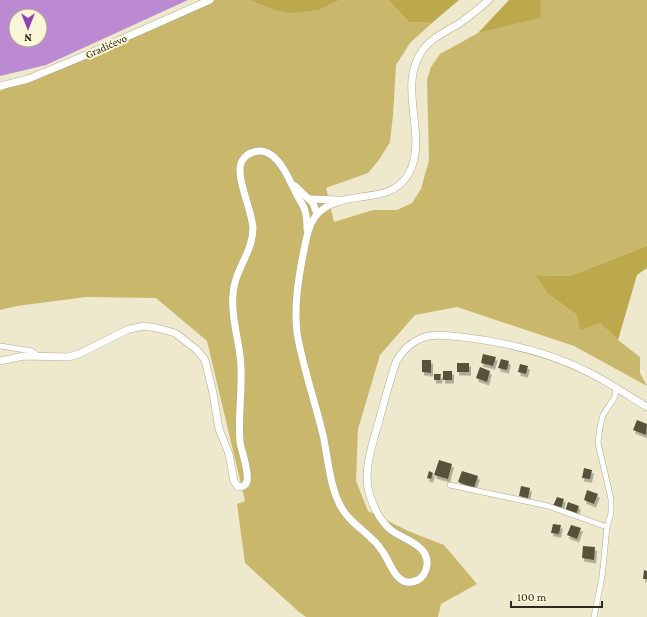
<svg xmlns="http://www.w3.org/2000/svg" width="647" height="617" viewBox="0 0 647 617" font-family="'Crimson Pro',serif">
  <defs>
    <filter id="shadow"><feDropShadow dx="2" dy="3.5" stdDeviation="0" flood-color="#0004"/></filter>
  </defs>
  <rect width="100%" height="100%" fill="#eee9cc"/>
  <path fill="#c9b86b" d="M210,0H249L273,10H319L340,0H388L409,22L432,23L410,43L396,65L393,115L390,142L379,160L368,173L326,188L334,222L373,210H397L412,203L421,189L429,160L427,80L431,67L440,54L478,33L540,18V0H647V246L639,249L570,276L537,275L548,294L577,315L600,323L618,340L640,357V373L647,386L574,346L457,307L415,315L380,355L358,429L356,481L368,511L408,531L444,545L477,584L441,604L438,617H306L298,611L245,563L237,504L245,501L207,341L156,298L86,297L17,306L0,310V91Z"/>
  <path fill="#bca94d" d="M249,0H340L319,10L291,13L273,10Z
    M388,0H459L432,23L409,22Z
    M509,0H540L541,18L478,33Z
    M647,246V268L637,275L618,340L600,323L580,330L577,315L548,294L536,275L570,276L639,249Z"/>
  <path fill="#bb8ad2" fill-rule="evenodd" d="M0,0H188L46,65L0,76ZM16,16H40V40H16Z"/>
  <path fill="#575139" filter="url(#shadow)" d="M483,354L496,357L493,366L481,363Z
    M501,359L509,361L507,370L498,368Z
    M422,360H431V373L422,372Z
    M457,363H469V372H457Z
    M520,364L528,366L526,374L518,372Z
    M480,367L490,371L487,382L476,378Z
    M443,371H452V380H443Z
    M434,374H441L440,380H434Z
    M637,420L647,424L646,435L633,430Z
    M439,460L452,464L448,479L434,475Z
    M584,468L592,470L590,479L582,478Z
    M429,471L433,473L431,479L427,478Z
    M462,471L478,476L474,488L458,482Z
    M521,486L530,488L528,498L519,496Z
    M587,490L598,494L594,504L584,500Z
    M557,497L564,499L561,509L553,506Z
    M568,502L579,506L576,515L565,511Z
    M553,524L561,525L559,534L551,533Z
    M571,525L581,528L577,539L567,535Z
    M583,546L595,547L594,560L582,558Z
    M644,570L647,571V579H643Z"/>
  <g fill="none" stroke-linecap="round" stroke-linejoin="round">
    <defs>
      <path id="street" d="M0,346L32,351L38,356
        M450,485L548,506L607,527
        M594,617L602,577L607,527L611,513V499L598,443L600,427L603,415L615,397L616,388"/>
      <path id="secondary" d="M489,0C480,8 470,16 460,23C447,31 431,38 422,51C396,88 430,137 408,175C392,201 361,193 337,202C328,205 320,210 315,217C307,228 306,242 303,255C298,281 294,306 297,333C303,368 315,401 323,435C328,457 329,482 339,503C346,519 361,528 373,540C377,543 380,548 383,552C391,564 397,590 418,580C423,577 426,572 427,565C429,545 404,540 391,530C379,520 371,503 368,488C364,465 374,440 380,417C385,399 390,380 396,362C402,351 409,343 422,338C434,333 448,336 461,337C506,342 552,353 592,374C611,384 629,396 647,407
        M0,86L28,79L86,55L210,0
        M295,186L313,203L317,214
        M310,199L338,200
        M0,361L24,356L68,357L79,354L129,329L144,326L157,328L175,333L197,350L205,360L213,393L219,429L229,454L234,481L238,487C242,487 246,486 247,481C249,469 242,454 240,442C238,418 242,394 241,369C241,349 234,329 233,309C232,298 233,287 237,276C243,260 253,246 253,228C252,210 234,174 242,161C245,156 249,153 254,152C277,145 289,180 297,195C300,201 304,206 305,211C307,217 307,223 307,229"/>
    </defs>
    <use href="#street" stroke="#b0ab90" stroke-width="6"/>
    <use href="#secondary" stroke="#b0ab90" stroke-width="8"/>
    <use href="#street" stroke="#fff" stroke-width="5"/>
    <use href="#secondary" stroke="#fff" stroke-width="7"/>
  </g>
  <g text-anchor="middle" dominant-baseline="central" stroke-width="4" stroke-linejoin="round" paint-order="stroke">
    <g font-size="11" fill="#2d2b20" stroke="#fcf6d9">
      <text transform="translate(106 46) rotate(-24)">Gradićevo</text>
    </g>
  </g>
  <g transform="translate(28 28) rotate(180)"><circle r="19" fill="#fcf6d9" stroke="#a9a58f"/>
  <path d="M0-3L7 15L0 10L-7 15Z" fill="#9041b1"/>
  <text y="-6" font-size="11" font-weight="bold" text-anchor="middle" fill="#2d2b20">N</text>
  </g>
  <path d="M511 601v6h91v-6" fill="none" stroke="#2d2b20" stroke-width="2"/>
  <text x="517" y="601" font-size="12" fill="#2d2b20" stroke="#fcf6d9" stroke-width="3" paint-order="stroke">100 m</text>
</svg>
